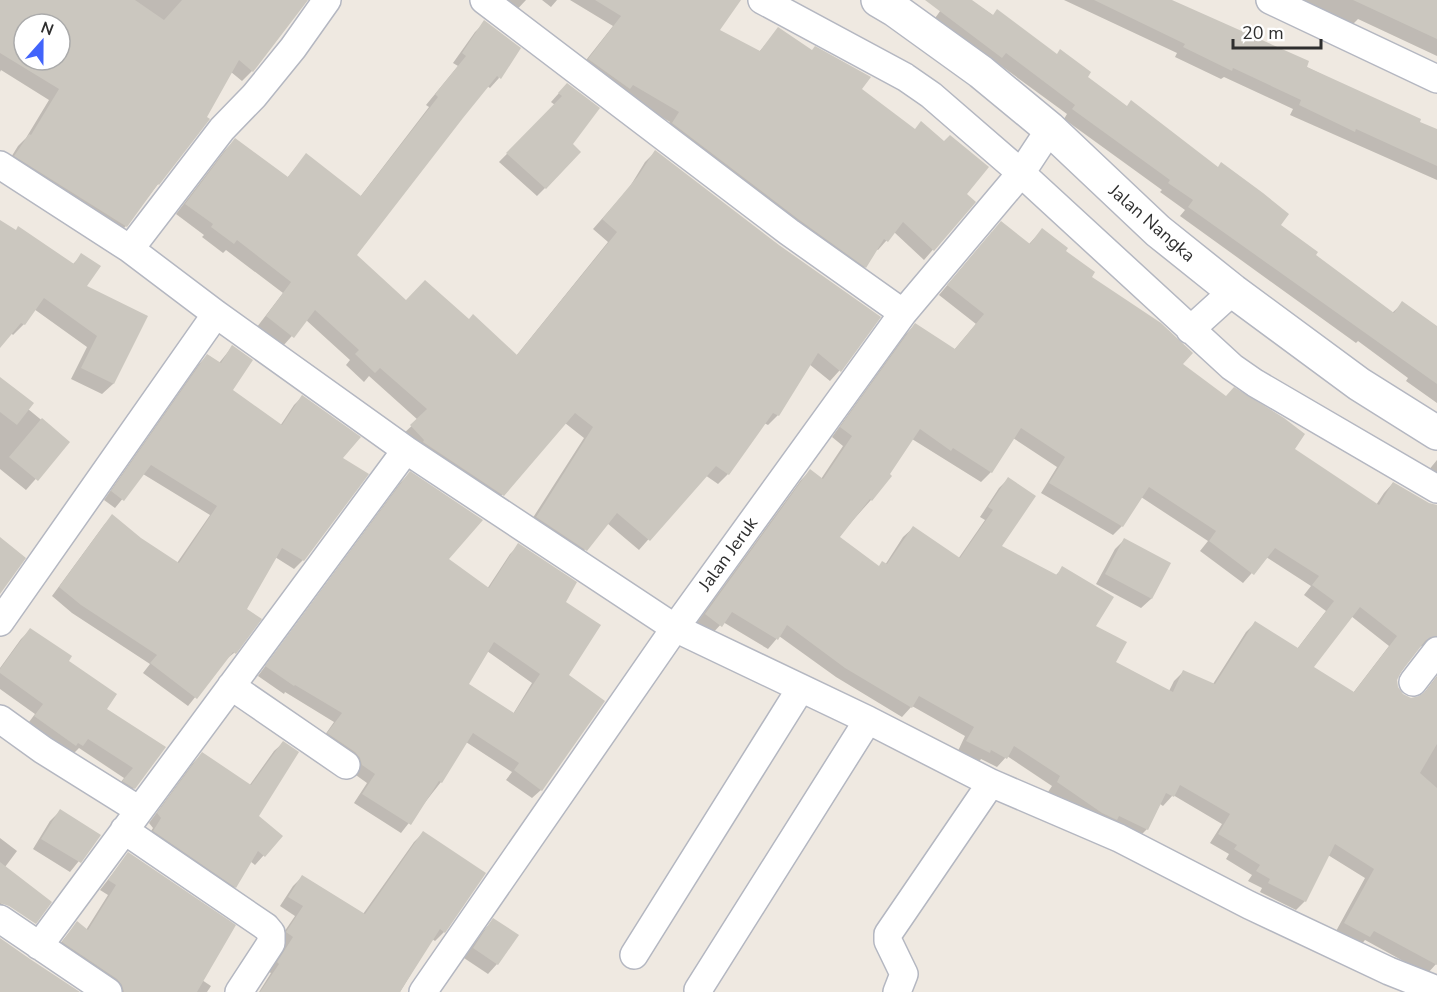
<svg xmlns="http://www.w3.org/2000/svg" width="1437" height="992" viewBox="0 0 1437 992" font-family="'Nunito Sans',sans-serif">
  <rect width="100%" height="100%" fill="#efe9e1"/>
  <path fill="#0003" fill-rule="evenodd" d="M0,0H302L252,71L242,81L231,72L158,184L126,226L115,237L5,167L18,146L26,138L49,100L1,70L0,72ZM24,24H60V60H24Z
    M488,0H526L510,17Z
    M542,0H557L551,7Z
    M570,0H735L717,31L759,52L779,29L860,90L974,202L924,260L894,232L878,250L876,249L865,267L856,276L663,133L670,122L579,69L613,26Z
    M948,0H970L1086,77L1279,225L1314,255L1392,313L1403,303L1437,336V403L1406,381L1408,378L1358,341L1356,343L1180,216L1185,210L1160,192L1162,190L1064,119L1067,114L996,62L992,66L933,21Z
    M1064,0H1170L1437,131V180L1290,115L1293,109L1224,77L1221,79L1175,57L1177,53Z
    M1302,0H1437V56L1358,19L1353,24Z
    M485,22L499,78L490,88L487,86L355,255L406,301L469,321L516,356L608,242L593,229L629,188L645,162L655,152L779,246L879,317L839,371L830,381L809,364L778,415L768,425L764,423L728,474L718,484L705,475L639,550L607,523L576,560L527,527L584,438L565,423L493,505L401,436L418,420L369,376L364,382L346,365L350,360L306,320L283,346L257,327L283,293L226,250L223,253L202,237L204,235L176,214L225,150L235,140L287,178L306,155L360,197L429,107L426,105L458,66L453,63L475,32Z
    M559,93L598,108L571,144L545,188L537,196L499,162L555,105L551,102Z
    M0,222L73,264L82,255L84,287L146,317L113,384L102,394L71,379L87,347L34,309L24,324L13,335L11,333L0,345Z
    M1042,230L1181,364L1293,449L1376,505L1384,493L1393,483L1429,504L1437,506V648L1430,644L1418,647L1396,679L1397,689L1403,696L1410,699L1421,697L1437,676V963L1427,974L1365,940L1360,946L1335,933L1365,878L1328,855L1305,901L1296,910L1260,892L1262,888L1248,881L1252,875L1226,859L1229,854L1210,843L1222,824L1173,795L1163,806L1160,804L1147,829L1138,838L1093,822L1048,792L1052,786L1007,756L997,767L981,759L979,762L958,751L965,736L912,706L902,717L836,677L779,636L768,649L723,622L711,635L696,624L801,480L810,471L821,479L843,446L832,437L906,334L915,325L954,350L976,324L939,295L992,232L1029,244ZM1013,438L1057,467L1041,493L1113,535L1122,526L1141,497L1208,541L1200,551L1243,583L1266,557L1311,586L1304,595L1326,611L1297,649L1255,623L1246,632L1213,684L1183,672L1174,681L1169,691L1114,663L1063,568L1055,576L1000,547L1008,479L999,488L980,517L985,520L958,559L913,528L903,537L885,565L878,567L838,537L871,500L912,439L981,482L991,472ZM1351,616L1389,646L1353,693L1312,668Z
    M232,347L231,391L280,426L294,405L302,397L341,458L367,474L303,560L294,569L275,557L245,609L234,653L225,660L188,706L143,673L150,664L72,613L52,596L104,525L112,516L141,539L177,563L210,515L143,474L115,508L104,500L199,364L208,355L219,363Z
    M0,379L28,409L68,442L26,490L0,469Z
    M1437,460V486L1423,477Z
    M410,473L447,560L487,589L510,554L519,545L564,603L567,676L541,790L532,798L506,780L512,772L466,742L441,782L401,833L354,803L367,783L353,773L320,742L334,722L285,692L284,694L258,676L401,482ZM487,651L532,683L513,714L467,684Z
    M1124,540L1169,563L1151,599L1141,608L1096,584L1115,549Z
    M30,630L66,662L105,710L164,748L134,788L125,798L114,791L124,778L79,748L73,754L26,726L35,714L0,689V668L21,639Z
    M283,743L257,816L281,836L255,865L250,861L235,887L226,895L145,840L153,828L149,823L193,763L202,754L249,786L274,751Z
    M60,811L99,836L70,872L33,849L50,821Z
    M423,833L444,932L435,941L432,939L400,992H259L271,973L269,972L285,947L278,941L295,916L280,906L293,886L302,877L363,914L414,842Z
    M0,838L17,851L5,867L1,903L33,924L25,933L0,916Z
    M128,854L202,980L211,986L207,992H111L54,951L77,923L86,930L108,895L100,890Z
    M493,920L497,964L488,974L464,958L484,930Z"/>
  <path fill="#cbc7bf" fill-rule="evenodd" d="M0,0H135L164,20L182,0H308L253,72L239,60L207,117L210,119L159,185L158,184L127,227L14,156L29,134L31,135L59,89L0,53ZM24,24H60V60H24Z
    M595,0H741L720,30L760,51L778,27L812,50L815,46L871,77L862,89L915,129L921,121L944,141L950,135L989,167L967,194L976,202L934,251L903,222L888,242L884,239L866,268L798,219L672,123L679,112L633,85L630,89L588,59L621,16Z
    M925,0H972L993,15L997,9L1057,54L1060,49L1091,72L1088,77L1127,106L1131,100L1218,167L1221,162L1263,193L1289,214L1281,225L1318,252L1316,255L1394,313L1402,301L1437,326V384L1188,207L1193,200L1168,183L1170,180L1072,109L1075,105L1006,53L1002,58Z
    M1094,0H1172L1309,61L1307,67L1421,119L1420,122L1437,129V166L1356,129L1355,132L1299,105L1301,100L1233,68L1232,71L1183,47L1185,44Z
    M1353,0H1437V39Z
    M484,20L521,48L501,79L497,76L463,118L357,255L406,300L425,280L469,319L473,314L517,355L617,232L602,219L638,176L655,150L779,245L881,317L841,372L818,353L779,416L773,413L729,475L716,466L650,541L617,513L587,551L536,517L593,427L575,413L504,496L423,442L424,440L410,425L427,409L380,368L375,373L355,354L359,350L315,310L294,338L266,316L291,282L237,240L234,244L211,227L213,224L185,204L235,138L288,177L306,153L361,196L438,97L435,94L466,56L462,53Z
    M567,83L600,108L573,144L581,152L546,189L506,153L562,96L558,93Z
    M0,220L16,230L18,226L74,264L81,253L101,266L87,286L148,316L114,384L81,368L97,336L44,298L25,325L21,323L0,348Z
    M1001,221L1030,244L1042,228L1068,248L1066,251L1095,272L1092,277L1161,323L1193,353L1183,364L1226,396L1234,387L1284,418L1305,434L1295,449L1379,505L1393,482L1429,503L1437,505V636L1431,637L1425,641L1401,672L1397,680L1398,687L1403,694L1411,698L1419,696L1425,692L1437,677V744L1420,773L1437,788V965L1374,931L1370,937L1344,923L1374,869L1335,844L1306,902L1268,883L1270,879L1256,871L1260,865L1234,849L1237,845L1218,834L1230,814L1180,785L1174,797L1166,793L1148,830L1119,816L1117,820L1102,813L1057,782L1060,776L1014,746L1007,759L991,750L990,753L966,741L974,727L919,696L912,708L845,668L787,625L778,640L732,612L722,627L705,614L810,469L823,479L852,436L840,427L915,323L955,349L984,314L947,285ZM1021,428L1065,457L1049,483L1123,527L1149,487L1216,531L1209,541L1254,575L1275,548L1319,576L1312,585L1334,601L1298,648L1255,621L1215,684L1183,670L1173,692L1116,662L1127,642L1096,626L1114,597L1062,566L1057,575L1002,546L1036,496L1008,477L988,507L993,510L960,558L913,526L887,564L882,561L879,566L840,537L870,499L872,501L892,476L890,474L920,429L951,451L953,448L992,473ZM1360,607L1397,636L1354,692L1314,667Z
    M232,345L253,360L233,390L282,425L302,395L361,437L343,458L369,474L304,561L282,548L247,609L262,619L236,654L233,652L197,699L150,663L157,655L81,605L59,587L112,514L141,538L179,563L217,506L151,465L124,501L111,491L207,354L221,363Z
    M0,377L34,403L17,425L0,412Z
    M42,418L70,442L38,481L9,457Z
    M410,471L483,520L449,559L489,588L518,543L577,582L566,602L601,625L569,675L605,701L542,791L514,770L519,763L473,733L442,783L439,781L411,825L362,794L375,774L362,765L360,758L355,752L327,733L342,713L295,685L294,686L265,666ZM494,642L540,674L514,713L469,684Z
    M0,537L26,558L0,594Z
    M1124,538L1171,563L1152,599L1105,574Z
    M30,628L72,656L69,661L117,694L107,709L166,747L135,789L122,781L133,768L88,739L83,746L78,743L76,746L34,716L43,704L0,673V669Z
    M283,741L299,752L259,816L283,836L265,857L258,851L236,888L153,831L161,818L157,813L202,752L251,785Z
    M60,809L101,835L81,863L41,839Z
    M423,831L486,873L445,933L440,929L400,992H260L279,964L277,962L293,937L286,932L303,906L288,897L302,875L365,914Z
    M128,852L236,925L197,992H124L122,985L117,979L62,942L77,921L88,930L116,885L108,880Z
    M0,862L52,902L36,924L9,906L0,903Z
    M493,918L519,935L498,965L473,948Z
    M0,938L30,959L80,992H0Z"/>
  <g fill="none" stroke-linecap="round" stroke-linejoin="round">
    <defs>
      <path id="street" d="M484,0L789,232L903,313
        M762,0L905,77L931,95L1021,173L1232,367L1255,383L1437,489
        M1270,0L1437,79
        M0,165L130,249L216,314L406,450L675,628L868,720L991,783L1119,838L1249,905L1389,971L1437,990
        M130,249L222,129L254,96L293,48L327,0
        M1190,330L1233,291
        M0,622L216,314
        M1413,682L1437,651
        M231,686L346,765
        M0,719L43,750L139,810
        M124,830L266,927L271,933V943L239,992
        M0,919L108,992
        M39,946L406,450
        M634,955L801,688
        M698,990L868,720
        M423,992L675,628L903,313L1021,173L1050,129
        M897,992L904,974L888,941V934L991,783"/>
      <path id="secondary" d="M878,0L895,10L981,72L1050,129L1158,231L1233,291L1359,384L1437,433"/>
    </defs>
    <use href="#street" stroke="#b4b7c1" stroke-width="30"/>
    <use href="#secondary" stroke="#b4b7c1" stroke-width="36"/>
    <use href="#street" stroke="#fff" stroke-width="27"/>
    <use href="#secondary" stroke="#fff" stroke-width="33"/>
  </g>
  <g text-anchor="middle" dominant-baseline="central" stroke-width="4.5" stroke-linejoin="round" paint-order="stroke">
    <g font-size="18" fill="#2e2e2e" stroke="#fff">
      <text transform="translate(1152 223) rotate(41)">Jalan Nangka</text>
      <text transform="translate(728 554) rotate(-54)">Jalan Jeruk</text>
    </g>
  </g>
  <g transform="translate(42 42) rotate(21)"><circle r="28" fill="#ffffff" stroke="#ababab" stroke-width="1.5"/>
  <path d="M0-4.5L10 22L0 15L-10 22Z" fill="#4264fb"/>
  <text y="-9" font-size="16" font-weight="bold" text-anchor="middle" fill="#2e2e2e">N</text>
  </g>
  <path d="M1233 39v9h88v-9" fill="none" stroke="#2e2e2e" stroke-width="3"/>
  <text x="1242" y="39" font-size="18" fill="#2e2e2e" stroke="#ffffff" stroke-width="4.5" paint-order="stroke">20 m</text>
</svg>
